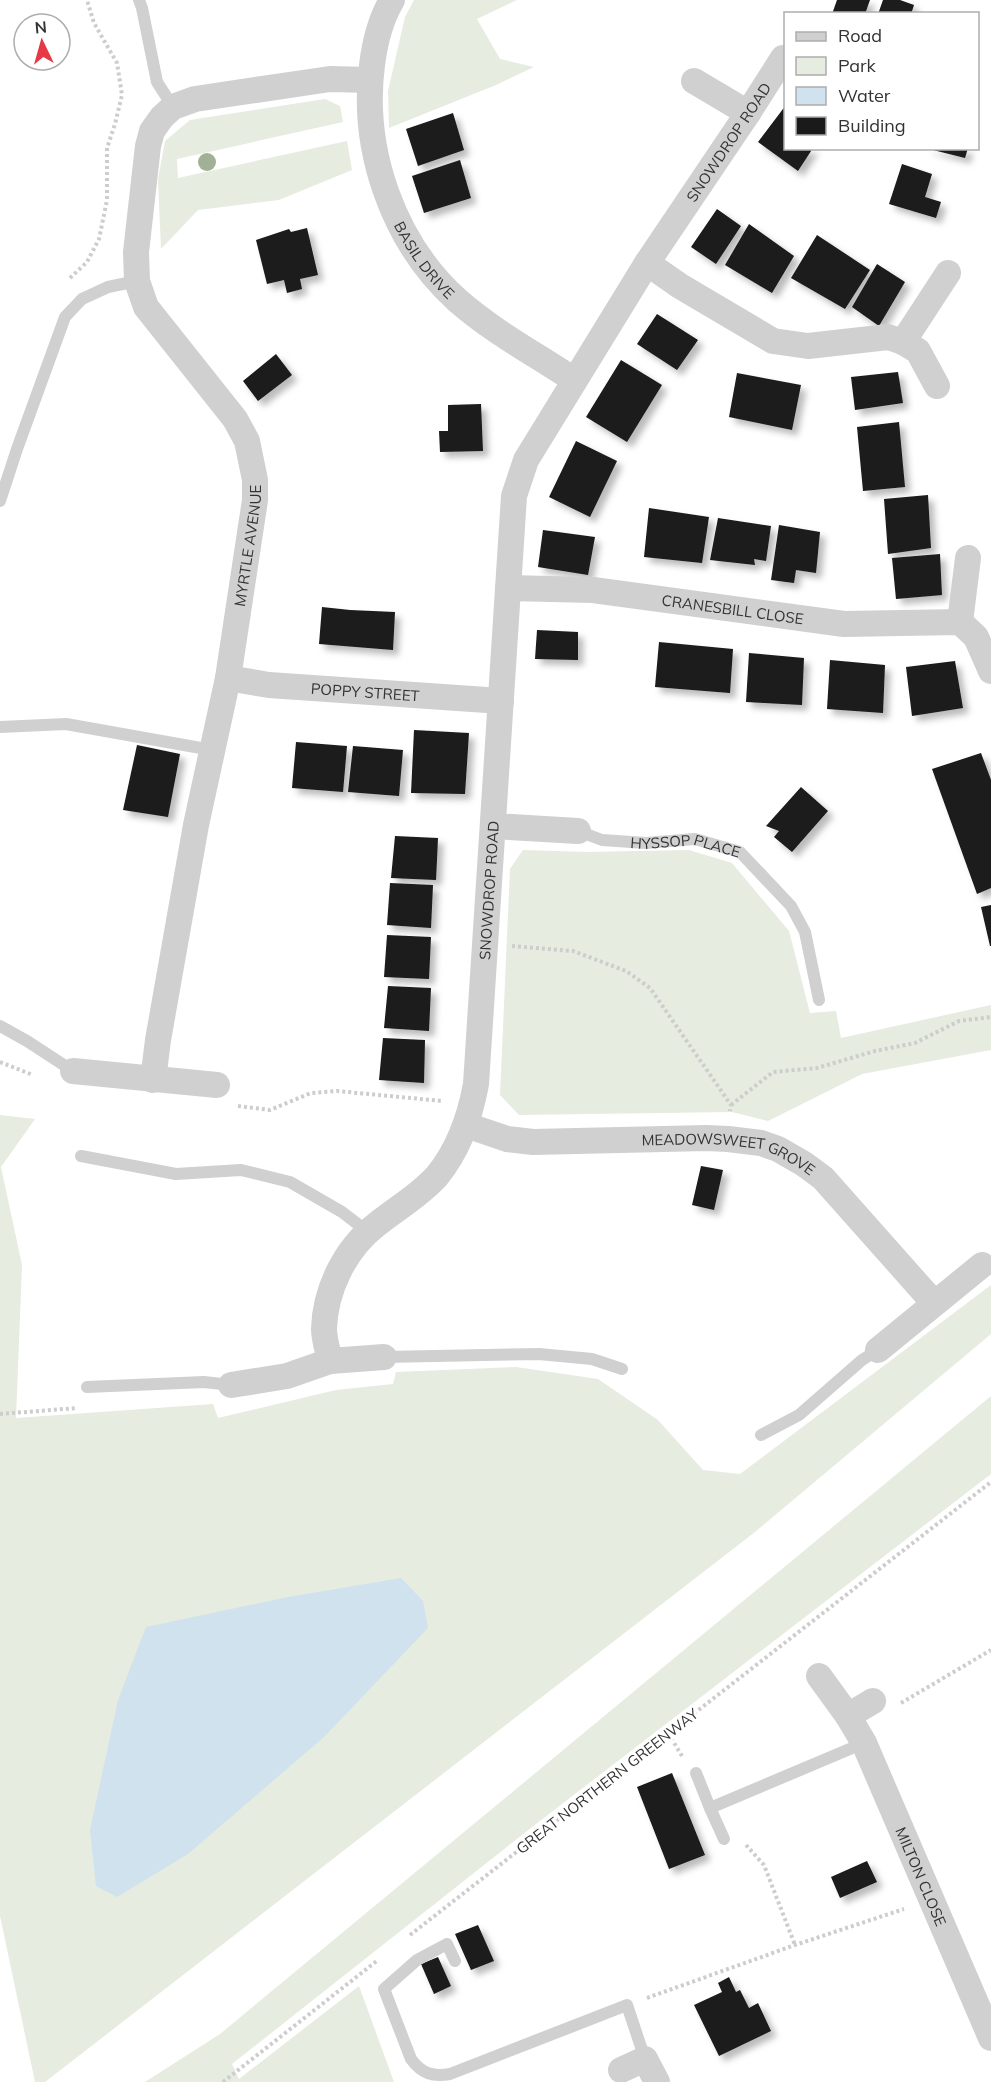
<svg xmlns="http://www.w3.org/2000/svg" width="991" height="2082" viewBox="0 0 991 2082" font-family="Mulish,sans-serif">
  <defs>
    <filter id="shadow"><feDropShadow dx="5.5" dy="5.5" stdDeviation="3" flood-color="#0004"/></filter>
  </defs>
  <rect width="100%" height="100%" fill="#fff"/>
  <path fill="#e6ecdf" d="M414,0H517L477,19L500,59L534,67L496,85L389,128L388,91L405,17Z
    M325,99L340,106L343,122L177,159L178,178L347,141L352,170L279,200L198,210L161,249L158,179L165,141L190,120Z
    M523,850L587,852L689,850L732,863L789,931L810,1013L836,1011L841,1038L991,1005V1050L862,1074L768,1121L732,1112L519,1115L500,1095L510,869Z
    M0,1115L35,1119L1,1167L22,1265L16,1418L213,1404L218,1418L336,1390L393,1384L396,1372L516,1367L598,1379L658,1420L703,1470L740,1474L991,1285V1334L755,1532L45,2082H35L0,1916Z
    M991,1396V1474L536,1824L232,2064L239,2079L359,1986L394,2082H145L220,2034Z"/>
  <path fill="#cfe2ee" d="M401,1578L423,1601L428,1628L324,1737L188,1854L117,1897L96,1886L90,1830L118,1700L146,1627L288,1597Z"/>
  <path fill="#1a1a1a" filter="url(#shadow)" d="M837,0H870L865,14H832Z
    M883,0H900L914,5L911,14H878Z
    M786,105V148H813L798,171L758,142Z
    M453,113L464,150L418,166L406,129Z
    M925,148H968L965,158Z
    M460,160L471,198L424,213L412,176Z
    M902,164L932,174L925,197L941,202L936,218L889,204Z
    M717,209L741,226L716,264L691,247Z
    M749,224L794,256L772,293L725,265Z
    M307,228L318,275L300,279L302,289L287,293L284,280L267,284L256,240L289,229L291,232Z
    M817,235L870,270L845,309L791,278Z
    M877,264L905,282L879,326L852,307Z
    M657,314L698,340L677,370L637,344Z
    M276,354L292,375L258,401L243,381Z
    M621,360L662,385L627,442L586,417Z
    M898,372L903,403L855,410L851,377Z
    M737,373L801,385L792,430L729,417Z
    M481,404L483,451L440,452L439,431H448V405Z
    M899,422L905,487L863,491L857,427Z
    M576,441L617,461L590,517L549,497Z
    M928,495L931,548L888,554L884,499Z
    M649,508L709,517L702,563L644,557Z
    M718,518L771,526L766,561L754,559L755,565L710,560Z
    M779,525L820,532L816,573L796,570L794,583L771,580Z
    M543,530L595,537L588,575L538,567Z
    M940,554L942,595L896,599L892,558Z
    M322,607L350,610L395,612L393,650L319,644Z
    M537,630L578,632V660L535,659Z
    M659,642L733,649L730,693L655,687Z
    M749,653L804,658L802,705L746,702Z
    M830,660L885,665L883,713L827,709Z
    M955,661L963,708L912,716L906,667Z
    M414,730L469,733L465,794L411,793Z
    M296,742L347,746L343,792L292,788Z
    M137,745L180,754L168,817L123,810Z
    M353,746L403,750L399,796L348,792Z
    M981,753L991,780V888L977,894L932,769Z
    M801,787L828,811L792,852L774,837L779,831L766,826Z
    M395,836L438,838L436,880L391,878Z
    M390,883L433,885L431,928L387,925Z
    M991,905V946H990L981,907Z
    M387,935L431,937L429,979L384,977Z
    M388,986L431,988L429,1031L384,1028Z
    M383,1038L425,1040L424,1083L379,1080Z
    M701,1166L723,1170L714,1210L692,1205Z
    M672,1773L705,1855L669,1869L637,1787Z
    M867,1861L877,1882L840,1898L831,1877Z
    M478,1925L494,1961L471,1970L455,1934Z
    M438,1957L451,1986L434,1994L421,1964Z
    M729,1977L736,1992L740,1990L749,2008L758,2003L771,2031L719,2056L694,2005L722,1992L718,1983Z"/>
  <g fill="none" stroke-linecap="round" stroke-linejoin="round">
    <path stroke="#cdcdcd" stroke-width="4" stroke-dasharray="3 3" stroke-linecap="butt" d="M70,278L87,262L99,239L107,200V148L115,124L122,95L117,63L94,23L87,0
      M512,946L573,951L626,971L650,988L731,1105L730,1111
      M0,1062L33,1075
      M731,1105L773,1072L817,1068L875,1051L915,1043L959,1021L991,1017
      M238,1106L270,1110L311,1093L337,1091L442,1101
      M0,1414L77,1408
      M901,1703L991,1650
      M668,1733L682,1756
      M746,1845L764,1865L795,1945
      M410,1935L991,1482
      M647,1998L795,1945L904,1909
      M223,2082L378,1960"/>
    <g stroke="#d0d0d0" stroke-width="12">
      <path d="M139,0L142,8L157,82L173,107"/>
      <path d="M0,501L17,449L65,317L82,299L108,287L137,281"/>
      <path d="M0,727L66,724L212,750"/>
      <path id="s1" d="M578,831L602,840L646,843L695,839L740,852L791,906L805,932L819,1000"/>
      <path d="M0,1026L27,1041L73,1071"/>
      <path d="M81,1156L176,1174L241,1170L290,1182L342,1212L368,1232"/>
      <path d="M384,1357L539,1354L592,1359L622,1369"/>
      <path d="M87,1387L204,1382L231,1385"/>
      <path d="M761,1435L799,1415L862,1360L878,1350"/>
      <path d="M696,1773L710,1808"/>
      <path d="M724,1839L710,1808L864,1743"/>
      <path d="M455,1961L447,1944L417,1960L384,1989L411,2059C422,2074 433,2077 450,2074L627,2005L645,2059"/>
    </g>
    <g stroke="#d0d0d0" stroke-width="26">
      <path id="s2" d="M392,0C380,20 375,41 372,65C361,150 393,242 457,300C492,331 535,354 574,380"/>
      <path d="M694,81L748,113"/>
      <path d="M647,263L680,286L773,341L808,346L888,337L903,342L918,351L937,386"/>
      <path d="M903,342L948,273"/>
      <path id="s3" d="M508,588L593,590L844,624L960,622L976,637L991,671"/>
      <path d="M960,622L968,558"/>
      <path id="s4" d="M228,678L269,685L501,701"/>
      <path d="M493,826L578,831"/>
      <path d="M73,1071L217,1085"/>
      <path id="s5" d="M153,1080L158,1040L196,825L228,678L255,500V480L247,441L235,419L146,307L137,281L136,252L148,146L152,131L162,117L173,107L195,99L330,79L370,80"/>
      <path id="s6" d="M466,1125L507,1139L533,1142L707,1138L728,1139L761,1143L778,1149L804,1164L823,1178L934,1303"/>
      <path d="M878,1350L982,1265"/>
      <path id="s7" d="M330,1361C328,1351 324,1339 324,1329C325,1290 345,1249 376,1225C397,1208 419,1196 437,1176C459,1149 470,1117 476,1084L514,496L526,460L647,263L748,113L783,58"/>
      <path d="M231,1385L287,1376L330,1361L384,1357"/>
      <path id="s8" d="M819,1676L848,1716L864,1743L991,2038"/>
      <path d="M848,1716L873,1701"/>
      <path d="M621,2070L645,2059L657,2082"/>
    </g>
  </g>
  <circle fill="#a2b095" cx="207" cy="162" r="9"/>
  <g text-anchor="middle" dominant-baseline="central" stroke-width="6" stroke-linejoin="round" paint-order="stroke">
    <g font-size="15" fill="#333" stroke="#fff">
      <text stroke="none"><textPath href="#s7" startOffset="1336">SNOWDROP ROAD</textPath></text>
      <text stroke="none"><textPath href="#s2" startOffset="276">BASIL DRIVE</textPath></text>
      <text stroke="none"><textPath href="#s5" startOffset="543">MYRTLE AVENUE</textPath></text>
      <text stroke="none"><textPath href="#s3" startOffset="226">CRANESBILL CLOSE</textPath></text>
      <text stroke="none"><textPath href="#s4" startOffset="138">POPPY STREET</textPath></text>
      <text stroke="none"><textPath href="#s1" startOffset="110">HYSSOP PLACE</textPath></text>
      <text stroke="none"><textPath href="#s7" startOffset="526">SNOWDROP ROAD</textPath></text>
      <text stroke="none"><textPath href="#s6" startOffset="268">MEADOWSWEET GROVE</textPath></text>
      <text transform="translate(607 1781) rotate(-38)">GREAT NORTHERN GREENWAY</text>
      <text stroke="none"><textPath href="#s8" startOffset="226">MILTON CLOSE</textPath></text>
    </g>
  </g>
  <rect x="784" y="12" width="195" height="138" fill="#ffffff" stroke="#adadad" stroke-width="1.5"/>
  <rect x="796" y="32" width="30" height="9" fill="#d0d0d0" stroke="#adadad" stroke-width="1.5"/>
  <text x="838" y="42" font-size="18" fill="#333333">Road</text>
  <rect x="796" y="57" width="30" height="18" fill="#e6ecdf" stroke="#adadad" stroke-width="1.5"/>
  <text x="838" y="72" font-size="18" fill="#333333">Park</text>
  <rect x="796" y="87" width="30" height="18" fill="#cfe2ee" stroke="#adadad" stroke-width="1.5"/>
  <text x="838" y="102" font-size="18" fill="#333333">Water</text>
  <rect x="796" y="117" width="30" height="18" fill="#1a1a1a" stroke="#adadad" stroke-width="1.5"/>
  <text x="838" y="132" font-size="18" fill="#333333">Building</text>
  <g transform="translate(42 42) rotate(355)"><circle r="28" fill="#ffffff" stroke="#adadad" stroke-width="1.5"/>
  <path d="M0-4.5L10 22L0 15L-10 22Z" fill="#e63946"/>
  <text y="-9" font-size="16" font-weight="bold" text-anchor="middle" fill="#333333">N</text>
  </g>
</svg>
